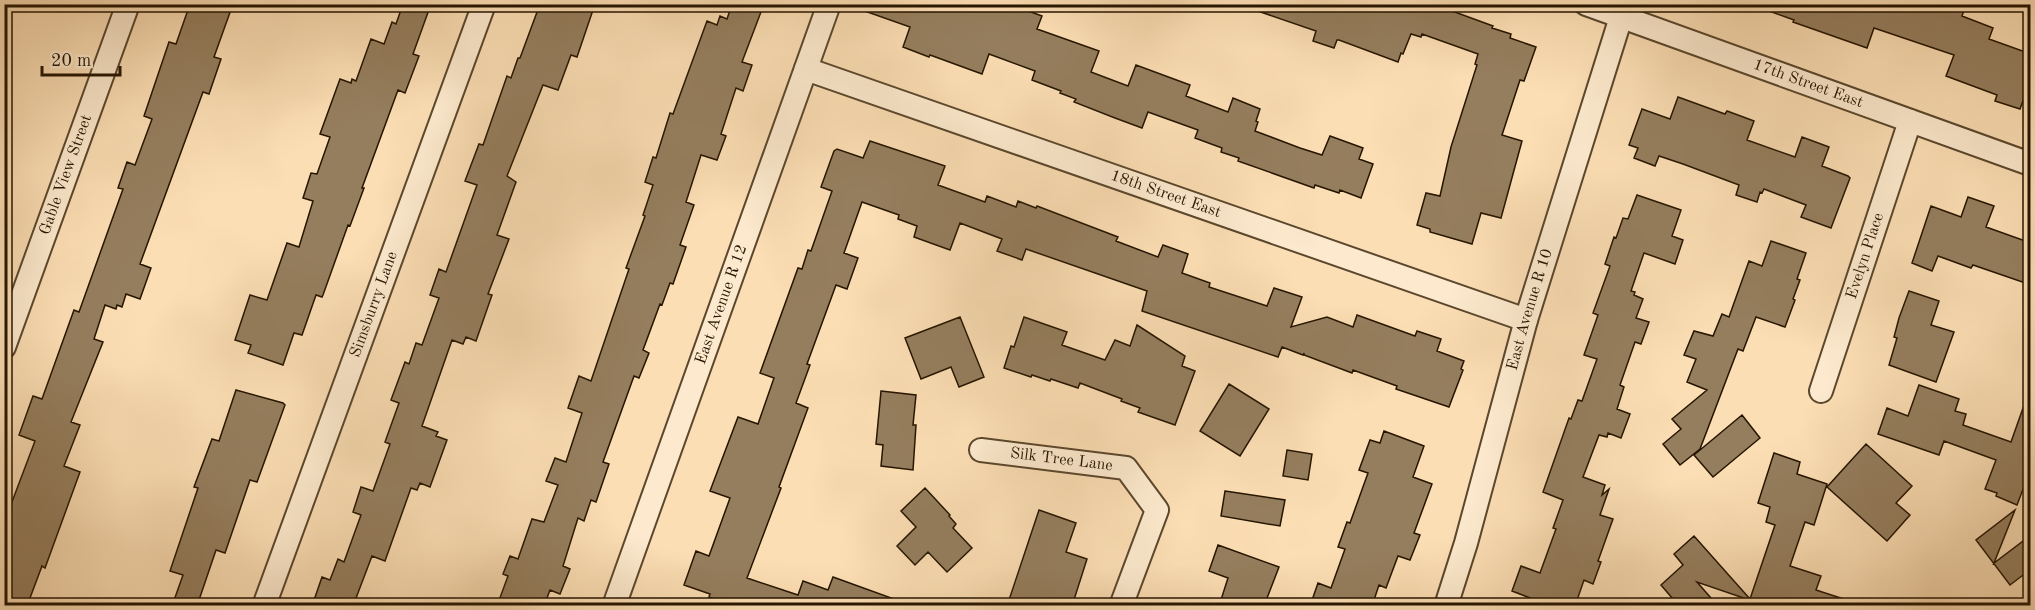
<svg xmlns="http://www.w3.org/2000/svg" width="2035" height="610" viewBox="0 0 2035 610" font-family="'Old Standard TT',serif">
  <rect width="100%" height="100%" fill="#fcdeb4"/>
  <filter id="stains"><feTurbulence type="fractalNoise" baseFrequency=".00333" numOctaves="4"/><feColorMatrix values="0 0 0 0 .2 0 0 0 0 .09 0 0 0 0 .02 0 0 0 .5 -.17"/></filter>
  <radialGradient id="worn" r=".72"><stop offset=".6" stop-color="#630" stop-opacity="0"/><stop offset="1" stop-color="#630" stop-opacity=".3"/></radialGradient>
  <path fill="#957e5e" stroke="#251500" stroke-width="1.5" d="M190,4H233L214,57L221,59L209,94L203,92L140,264L151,268L140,299L126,294L122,307L117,305L116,309L105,305L94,339L103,342L71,422L80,425L64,466L80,472L45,568L42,566L27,606H22L4,599V523L35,441L19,435L33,396L42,399L74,310L79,312L123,189L118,188L127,162L135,165L152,119L144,116L169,42L176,44Z
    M403,4H431L413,54L419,56L405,93L398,90L362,188H364L350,226L348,225L323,295L322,297L316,295L302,335L294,333L283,365L248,353L251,345L235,340L250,295L267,300L287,243L299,247L313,201L303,198L311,173L317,174L330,137L320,134L340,79L351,83L352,79L356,81L371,39L384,44L392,22L396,24Z
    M540,4H595L577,57L571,55L558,90L543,85L507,176L516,182L497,235L509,239L488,294L492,295L476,341L466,337L463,344L452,340L422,426L438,432L436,436L447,440L430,487L420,483L417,490L411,488L385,561L372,556L353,606H312L322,577L330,580L338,559L344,562L361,515L353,512L361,487L373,491L390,444L385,442L399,403L391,400L405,362L409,364L416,343L422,345L439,298L430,295L439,269L446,272L477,185L465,181L479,144L483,145L507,76L511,78L518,58H520Z
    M732,4H764L742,62L752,65L743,91L736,88L721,134L726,136L717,160L701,155L686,202L694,205L680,245L686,247L673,284L670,283L662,305L660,304L643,350L649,353L639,378L634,376L603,462L609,464L596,502L591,500L584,521L578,518L563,566L570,569L560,594L550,590L544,606H497L508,576L503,574L510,556L518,559L532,519L544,522L558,485L546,481L555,458L566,462L582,413L568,408L579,376L591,381L629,269L626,268L645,216L643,215L653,185L645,182L653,157L656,158L670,113L673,114L707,21L717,25L720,16L727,19Z
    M856,4H1009L1042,16L1037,29L1099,51L1091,72L1128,86L1136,65L1190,85L1186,96L1228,112L1233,98L1260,109L1256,121L1258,122L1255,131L1300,148L1322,155L1330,136L1363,148L1359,159L1373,164L1361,198L1340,190L1339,193L1315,185L1314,188L1238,161L1239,158L1221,152L1222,148L1195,138L1198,130L1148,112L1142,128L1115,118L1074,102L1076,99L1060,93L1061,91L1032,80L1035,71L989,54L982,74L930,55L929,57L903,47L910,27L856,8Z
    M1250,4H1349L1368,11L1371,4H1433L1493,26L1492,28L1511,34L1510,38L1536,47L1524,81L1520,80L1502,135L1522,141L1501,218L1481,213L1472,244L1430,232V229L1417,225L1426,193L1440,196L1451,147L1477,65L1475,64L1478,54L1422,34L1421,37L1411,34L1403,54L1401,53L1398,62L1339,40H1337L1334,48L1313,41L1316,31L1249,8Z
    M1759,4H1966L1962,16L1993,28L1989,39L2031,54V95L2026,93L2020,109L1995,101L1997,95L1946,76L1954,55L1874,28L1867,48L1793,22L1794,20L1758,7Z
    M1678,97L1725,114L1727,111L1754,121L1747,140L1795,157L1802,137L1829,147L1822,166L1848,176L1850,178L1831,228L1801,217L1806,205L1764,189L1762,193L1760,192L1757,202L1736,195L1739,185L1683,164L1659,156L1655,166L1634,158L1638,148L1629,145L1642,109L1670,119Z
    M870,141L945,166L938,185L985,202L987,196L1016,207L1018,201L1036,208L1037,206L1118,237L1116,241L1158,257L1163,245L1188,254L1182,273L1210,283L1209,287L1267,306L1274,288L1302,297L1291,327L1327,317L1353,327L1357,315L1415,336L1417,331L1441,339L1437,351L1464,361L1461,369L1463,370L1449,407L1396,389L1397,386L1353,370L1352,373L1304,355V353L1303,355L1282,347L1278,357L1142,311L1147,291L1026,249L1022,260L997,251L1002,239L960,223L950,250L914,237L917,226L898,219L899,215L862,202L844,253L858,258L847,289L836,285L807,364L810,365L796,403L808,408L779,487L781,488L747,578L798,595L803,581L828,590L833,577L905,603V606H732L709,597L710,594L684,585L696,551L709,556L730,498L710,491L738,417L758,424L774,378L760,373L798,268L802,269L808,250L811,251L832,191L821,187L834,151L837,149L863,158Z
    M1637,195L1681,210L1672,236L1683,240L1675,264L1644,253L1631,291L1635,292L1634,295L1643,299L1636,318L1649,322L1641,344L1635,342L1620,385L1624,387L1617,409L1630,414L1621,438L1608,433L1607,437L1599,435L1583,477L1605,485L1602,495L1609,489L1600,515L1613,519L1598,561L1601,562L1593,584L1584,580L1575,606H1551L1512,591L1521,566L1540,573L1556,529L1553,528L1563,500L1543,492L1569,418L1571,419L1578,400L1582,401L1597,359L1584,355L1598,315L1593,313L1610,266L1605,264L1614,237L1616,238L1623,218L1628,219Z
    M1968,197L1994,206L1986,227L2031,243V285L1973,265L1971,268L1938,256L1932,271L1912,263L1931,206L1961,217Z
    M1771,241L1806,253L1797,279L1800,280L1793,299L1795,300L1785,327L1756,317L1743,351L1738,349L1700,449L1680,465L1663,444L1681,429L1672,419L1707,390L1687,382L1696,359L1684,355L1694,331L1713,336L1722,314L1729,317L1749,261L1762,266Z
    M1909,291L1939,301L1931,325L1954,332L1936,382L1889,365L1897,338L1894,337L1899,318Z
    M960,317L984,377L959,387L951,367L921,379L905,338Z
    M1024,317L1067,332L1062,345L1105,360L1115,340L1130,346L1137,325L1185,356L1182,366L1195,371L1175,425L1138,412L1140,408L1121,401L1122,399L1080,383L1078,388L1051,379L1050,381L1032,375L1031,377L1004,368L1011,346L1014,347Z
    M1229,384L1269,409L1240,456L1200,431Z
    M1919,385L1959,399L1955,411L1966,414L1963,425L2011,442L2028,394L2031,395V468L2017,505L1996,496L1997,493L1985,489L1996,460L1944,441L1939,455L1878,434L1887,408L1908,416Z
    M236,390L283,403L285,405L257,482L250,480L225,553L216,550L197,606H172L183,575L170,571L198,488L194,487L212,439L219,441Z
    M881,391L916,395L913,425H916L913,470L881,466L883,445L876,444Z
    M1742,415L1760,438L1713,477L1694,455Z
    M1384,431L1424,446L1413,477L1432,484L1414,533L1420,535L1410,560L1398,556L1386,588L1379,585L1372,606H1310L1318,583L1331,588L1345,549L1338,547L1347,522L1350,523L1368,473L1359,470L1370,440L1380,443Z
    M1866,444L1912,486L1896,503L1910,515L1887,541L1827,487Z
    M1287,450L1312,454L1308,480L1283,476Z
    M1774,453L1800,462L1797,474L1827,484L1814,525L1805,522L1790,566L1821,576L1816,590L1853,602L1852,606H1767L1697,582L1718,606H1679L1661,585L1683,565L1674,554L1694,536L1750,599L1775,525L1766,522L1770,507L1758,503Z
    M925,488L950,515L949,516L956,524L953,528L972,548L947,572L928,552L915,565L897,546L916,527L901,511Z
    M1225,491L1285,500L1280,526L1221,516Z
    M1039,510L1076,523L1066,552L1087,559L1072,606H1007Z
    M2015,510L1994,563L2031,535V569L2010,585L1976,540Z
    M1218,545L1279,567L1264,606H1219L1228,578L1209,571Z"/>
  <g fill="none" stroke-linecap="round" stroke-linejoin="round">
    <defs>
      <g id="minor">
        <path id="s1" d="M1586,4L2030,164"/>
        <path id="s2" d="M806,69L1526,320"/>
        <path id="s3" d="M4,347L128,4"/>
        <path id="s4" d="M1821,391L1910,121"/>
        <path id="s5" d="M981,450L1126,468L1157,510L1121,606"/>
        <path id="s6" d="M264,606L484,4"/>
        <path id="s7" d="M614,606L829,4"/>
        <path id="s8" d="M1446,606L1466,543L1526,320L1621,17"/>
      </g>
    </defs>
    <use href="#minor" stroke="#5b472d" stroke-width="26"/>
    <use href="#minor" stroke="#fdeace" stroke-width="22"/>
  </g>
  <g text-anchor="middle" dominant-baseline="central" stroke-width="5" stroke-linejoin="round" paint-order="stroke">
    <g font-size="16" fill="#251500" stroke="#fdeace">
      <text stroke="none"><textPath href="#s1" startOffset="236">17th Street East</textPath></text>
      <text stroke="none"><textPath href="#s3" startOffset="183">Gable View Street</textPath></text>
      <text stroke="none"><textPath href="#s2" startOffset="381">18th Street East</textPath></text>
      <text stroke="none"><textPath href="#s4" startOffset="142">Evelyn Place</textPath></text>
      <text stroke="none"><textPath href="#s6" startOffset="321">Simsburry Lane</textPath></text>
      <text stroke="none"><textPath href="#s7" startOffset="320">East Avenue R 12</textPath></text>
      <text stroke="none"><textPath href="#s8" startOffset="308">East Avenue R 10</textPath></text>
      <text stroke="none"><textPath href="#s5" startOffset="81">Silk Tree Lane</textPath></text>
    </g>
  </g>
  <rect width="2035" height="610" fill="none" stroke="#fcdeb4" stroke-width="24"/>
  <rect x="6" y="6" width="2023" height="598" fill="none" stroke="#251500" stroke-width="3"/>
  <rect x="12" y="12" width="2011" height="586" fill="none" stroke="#251500" stroke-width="1.5"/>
  <path d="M42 66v9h78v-9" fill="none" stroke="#251500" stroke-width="3"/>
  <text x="51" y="66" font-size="18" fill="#251500" stroke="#fdeace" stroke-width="4.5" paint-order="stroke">20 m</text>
  <rect width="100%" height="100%" filter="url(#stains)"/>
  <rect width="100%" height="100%" fill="url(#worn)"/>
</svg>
